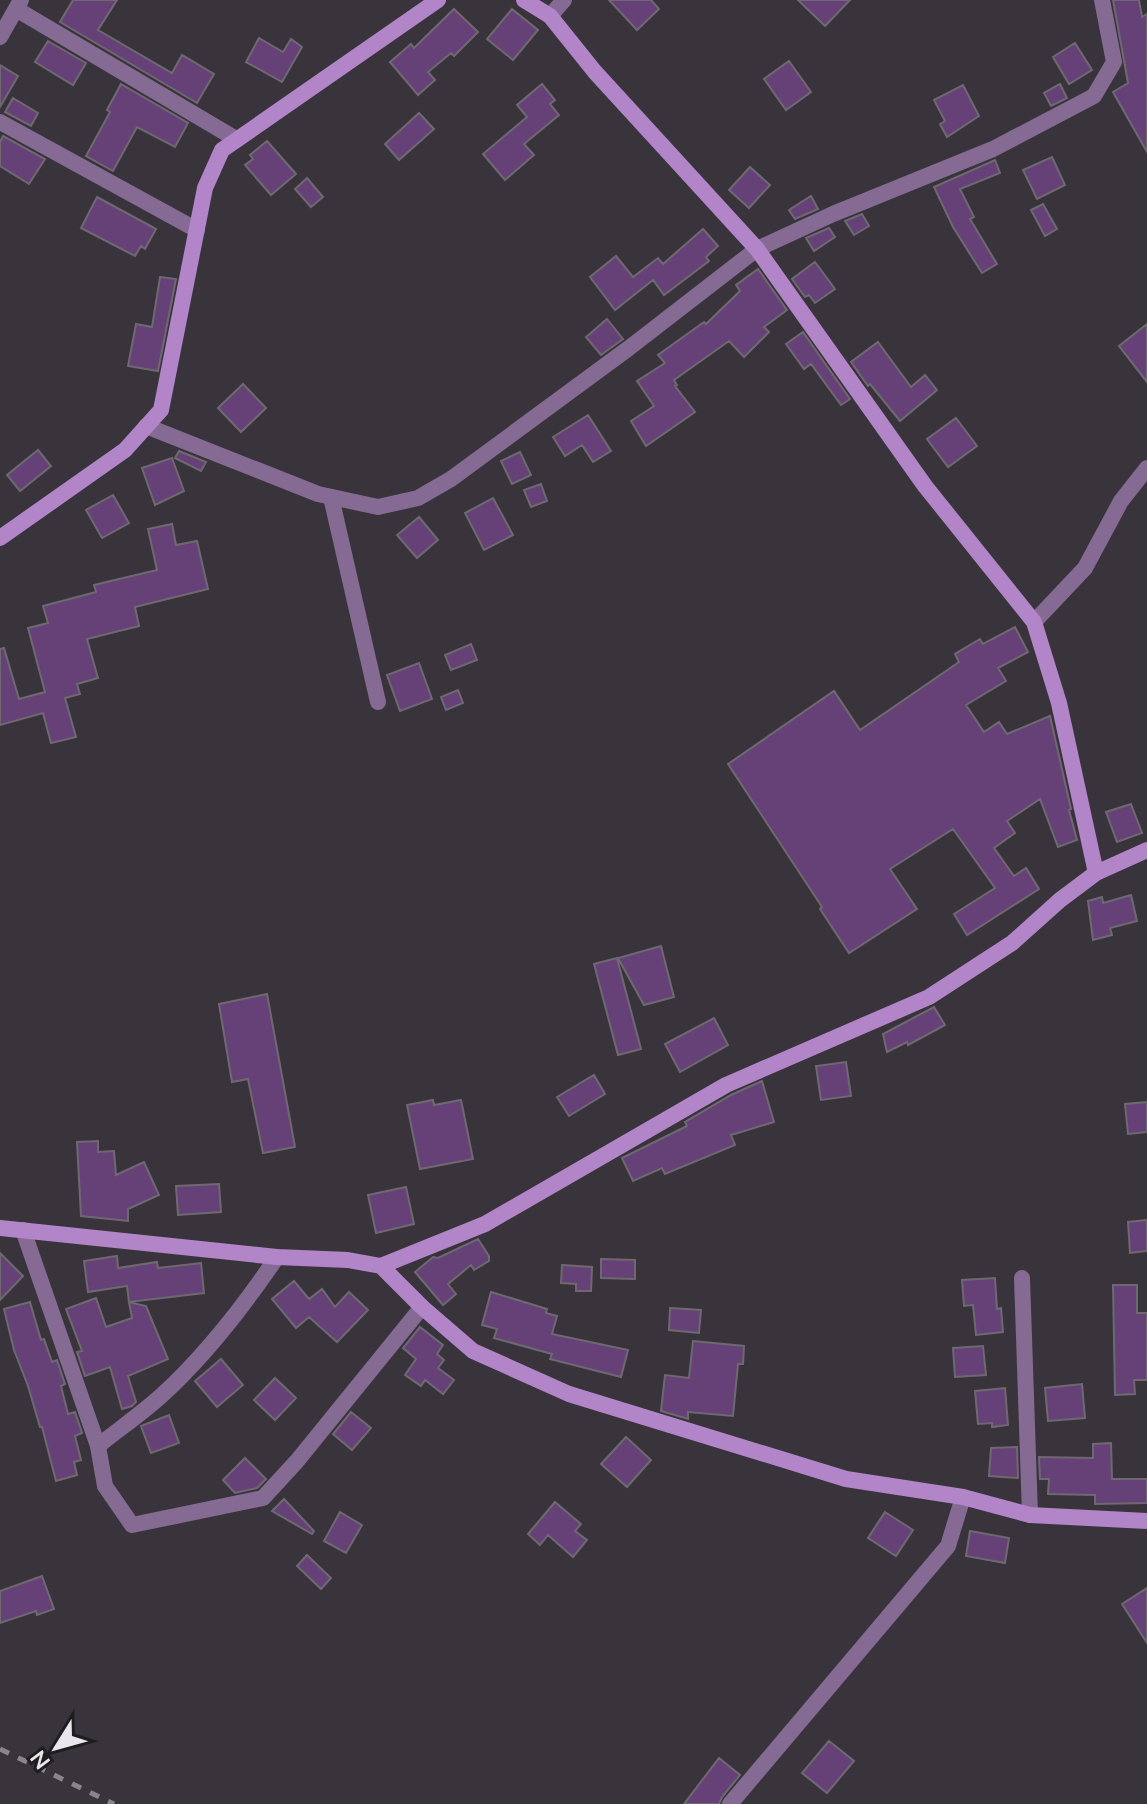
<svg xmlns="http://www.w3.org/2000/svg" width="1147" height="1804" viewBox="0 0 1147 1804" font-family="'Nunito Sans',sans-serif">
  <rect width="100%" height="100%" fill="#39343b"/>
  <path fill="#654177" stroke="#6e6971" stroke-width="2" d="M73,0H117L98,30L172,73L182,55L214,74L197,103L60,22Z
    M609,0H651L659,9L637,30Z
    M798,0H850L825,26Z
    M1113,0H1139L1142,17L1147,14V152L1113,92L1128,83Z
    M454,9L478,32L454,56L451,53L428,72L435,80L418,95L390,62L411,44L414,48Z
    M512,9L538,30L513,60L487,39Z
    M259,38L283,52L291,39L302,47L282,82L246,62Z
    M48,41L86,63L73,85L35,62Z
    M1075,43L1092,70L1069,84L1053,57Z
    M789,61L811,92L786,110L764,79Z
    M0,65L18,76L0,107Z
    M121,84L188,123L175,147L137,127L113,171L86,156L110,112L107,110Z
    M542,84L555,100L550,104L559,115L524,144L534,155L505,180L483,154L527,117L517,105Z
    M1060,84L1067,98L1051,106L1044,93Z
    M963,85L979,116L947,137L940,124L945,121L934,100Z
    M13,98L38,113L31,126L5,112Z
    M419,113L434,129L399,160L385,144Z
    M3,136L45,159L29,184L0,166V142Z
    M267,141L296,174L271,195L245,165L253,159L250,155Z
    M1052,157L1065,185L1037,199L1023,170Z
    M995,160L1000,173L960,189L974,217L970,219L997,264L982,273L953,227L934,187Z
    M750,167L770,185L749,208L729,190Z
    M307,178L323,197L311,207L295,189Z
    M811,196L818,209L795,219L789,210Z
    M97,197L156,229L145,249L141,246L135,256L81,228Z
    M1043,204L1057,229L1045,236L1031,210Z
    M862,214L869,226L854,235L845,221Z
    M829,228L835,237L814,251L806,238Z
    M703,229L718,246L706,257L709,261L664,295L653,280L615,310L590,277L616,256L633,277L658,258L663,264Z
    M815,262L835,289L815,303L809,295L805,297L792,279Z
    M758,269L787,310L764,327L769,332L744,357L729,341L674,380L677,385L675,386L695,412L646,446L631,421L654,406L637,381L665,363L658,355L704,322L706,324L740,291L736,285Z
    M160,277L176,279L158,371L128,366L136,324L152,327Z
    M607,319L623,339L601,355L586,337Z
    M1147,324V382L1119,346Z
    M803,332L850,399L841,405L811,364L804,369L786,344Z
    M878,342L911,387L925,375L937,390L900,421L870,384L868,386L851,362Z
    M243,384L266,408L241,432L218,408Z
    M588,415L611,451L593,462L582,445L565,456L553,437Z
    M956,418L977,446L948,467L927,439Z
    M38,450L51,466L20,491L7,475Z
    M179,451L206,462L201,471L175,458Z
    M520,452L531,475L512,484L501,461Z
    M172,458L184,491L155,505L142,468Z
    M541,484L547,501L531,507L524,490Z
    M113,495L129,523L102,538L86,510Z
    M493,498L513,535L484,550L465,513Z
    M419,517L438,540L417,558L397,535Z
    M172,524L176,545L197,541L208,589L135,607L139,626L87,639L98,678L77,684L80,694L65,698L76,737L51,743L43,713L0,725V649L4,648L19,699L45,692L28,628L48,623L43,606L96,592L94,585L157,570L148,529Z
    M1015,627L1028,652L998,668L1006,681L966,705L984,732L999,722L1007,734L1050,716L1071,809L1069,810L1077,840L1058,847L1040,799L1007,821L1015,833L994,848L1014,876L1026,868L1039,889L967,935L954,914L995,888L953,829L890,869L917,909L849,953L820,909L822,907L728,764L834,691L860,730L959,662L955,654L980,639L983,644Z
    M471,644L477,660L451,670L445,655Z
    M419,663L432,699L400,711L387,675Z
    M458,690L463,703L446,710L441,697Z
    M1131,804L1142,833L1117,842L1106,812Z
    M1131,895L1137,921L1110,928L1112,935L1093,940L1088,901L1102,897L1103,903Z
    M661,946L674,997L644,1005L618,958Z
    M617,958L641,1049L618,1055L594,964Z
    M267,994L295,1147L263,1153L248,1079L232,1082L219,1004Z
    M934,1007L945,1025L908,1045L907,1042L887,1052L883,1034Z
    M714,1018L728,1045L680,1072L665,1044Z
    M846,1062L851,1096L821,1100L816,1066Z
    M594,1075L605,1094L569,1116L557,1097Z
    M762,1081L774,1122L731,1135L735,1145L665,1174L662,1168L633,1181L622,1158L687,1126L685,1122L731,1095Z
    M433,1100L434,1105L461,1100L473,1159L420,1169L407,1105Z
    M1147,1102V1132L1128,1134L1125,1104Z
    M98,1141V1152L114,1151L116,1175L144,1162L159,1195L128,1209V1221L81,1216L77,1142Z
    M219,1184L221,1212L178,1215L176,1186Z
    M406,1187L414,1224L376,1233L368,1195Z
    M1147,1220V1251L1130,1253L1128,1222Z
    M478,1239L489,1256V1261L474,1270L471,1265L448,1284L456,1294L443,1305L415,1272L433,1257L438,1258Z
    M0,1253L23,1276L0,1300Z
    M117,1256L118,1268L157,1262L158,1268L201,1263L204,1293L129,1302L127,1286L88,1292L84,1261Z
    M601,1259L635,1260V1279L601,1278Z
    M562,1265L592,1267L591,1291H576V1284L561,1283Z
    M995,1278L997,1309L1001,1308L1003,1332L976,1335L973,1305L964,1306L962,1280Z
    M294,1281L309,1299L322,1289L335,1307L349,1292L368,1310L337,1342L309,1317L296,1328L272,1299Z
    M1113,1285H1137V1313H1147V1380H1134L1135,1394L1115,1395Z
    M491,1292L547,1309L546,1313L557,1316L552,1334L628,1350L621,1377L550,1359L552,1354L494,1338L497,1329L482,1325Z
    M96,1298L106,1327L132,1318L129,1302L146,1306L168,1359L128,1376L136,1402L132,1406L122,1409L110,1367L85,1376L77,1352L82,1351L66,1309Z
    M30,1302L41,1340L44,1339L52,1362L57,1360L65,1384L61,1386L68,1414L75,1412L82,1433L75,1436L81,1460L74,1462L77,1475L56,1481L42,1427H40L28,1386L14,1350L4,1309Z
    M670,1308L701,1310L699,1333L669,1330Z
    M420,1327L443,1345L437,1354L444,1360L438,1368L454,1380L443,1394L425,1380L421,1386L405,1375L416,1359L403,1348Z
    M693,1341L744,1346L743,1364H738L733,1416L688,1412V1419L661,1411L665,1375L689,1378Z
    M983,1346L986,1375L955,1377L953,1348Z
    M221,1359L243,1385L217,1407L195,1381Z
    M275,1378L296,1398L275,1420L254,1400Z
    M1082,1384L1085,1418L1048,1421L1045,1388Z
    M1005,1388L1008,1425L992,1427V1423L978,1424L975,1391Z
    M351,1412L371,1428L352,1450L333,1434Z
    M169,1415L179,1443L151,1453L141,1426Z
    M626,1437L651,1460L627,1487L601,1464Z
    M1111,1443L1112,1479H1147V1503L1095,1504V1495L1048,1494L1049,1479H1040L1039,1457L1093,1458V1444Z
    M1017,1447L1018,1478L989,1476L991,1448Z
    M245,1458L266,1479L257,1488L235,1493L223,1480Z
    M284,1499L314,1531L312,1534L272,1511Z
    M555,1502L581,1524L575,1531L587,1540L573,1557L548,1535L540,1545L528,1534Z
    M340,1512L362,1525L346,1553L324,1541Z
    M885,1512L913,1530L896,1556L868,1538Z
    M970,1531L1009,1538L1005,1563L966,1556Z
    M307,1555L331,1578L321,1589L297,1566Z
    M42,1576L54,1609L37,1615L36,1611L0,1623V1591Z
    M1147,1588V1643L1122,1604Z
    M829,1741L854,1761L827,1793L802,1773Z
    M719,1758L740,1775L722,1797L719,1804H684Z"/>
  <g fill="none" stroke-linecap="round" stroke-linejoin="round">
    <path stroke="#856a93" stroke-width="16" d="M16,9L236,139
      M550,16L564,0
      M0,37L21,0
      M0,122L197,230
      M146,426L318,494L378,507L418,498L451,479L629,348L757,249L833,214L993,149L1094,96L1114,62L1102,0
      M331,497L378,702
      M1034,622L1085,568L1121,501L1147,468
      M23,1230L98,1446L105,1486L132,1525L263,1498L297,1461L422,1307
      M1022,1278L1030,1515
      M98,1446C119,1429 141,1414 161,1396C206,1355 243,1307 277,1257
      M730,1804L948,1546L963,1497"/>
    <path stroke="#b185c7" stroke-width="16" d="M524,0L550,16L595,72L757,249L925,486L1034,622L1059,703L1096,873
      M0,538L125,450L161,410L205,188L222,150L438,0
      M0,1228L277,1257L348,1260L381,1266L485,1224L726,1085L929,997L1012,943L1060,900L1096,873L1147,850
      M381,1266L422,1307L473,1351L569,1394L846,1479L963,1497L1030,1515L1147,1521"/>
    <path stroke="#89858b" stroke-width="5" stroke-dasharray="10 10" stroke-linecap="butt" d="M0,1749L114,1804"/>
  </g>
  <g transform="translate(56 1748) rotate(233)" stroke="#1f1d20" stroke-width="6" paint-order="stroke">
  <path d="M0-6L14 30L0 20L-14 30Z" fill="#eae7ec"/>
  <text y="-12" font-size="22" font-weight="bold" text-anchor="middle" fill="#eae7ec">N</text>
  </g>
</svg>
